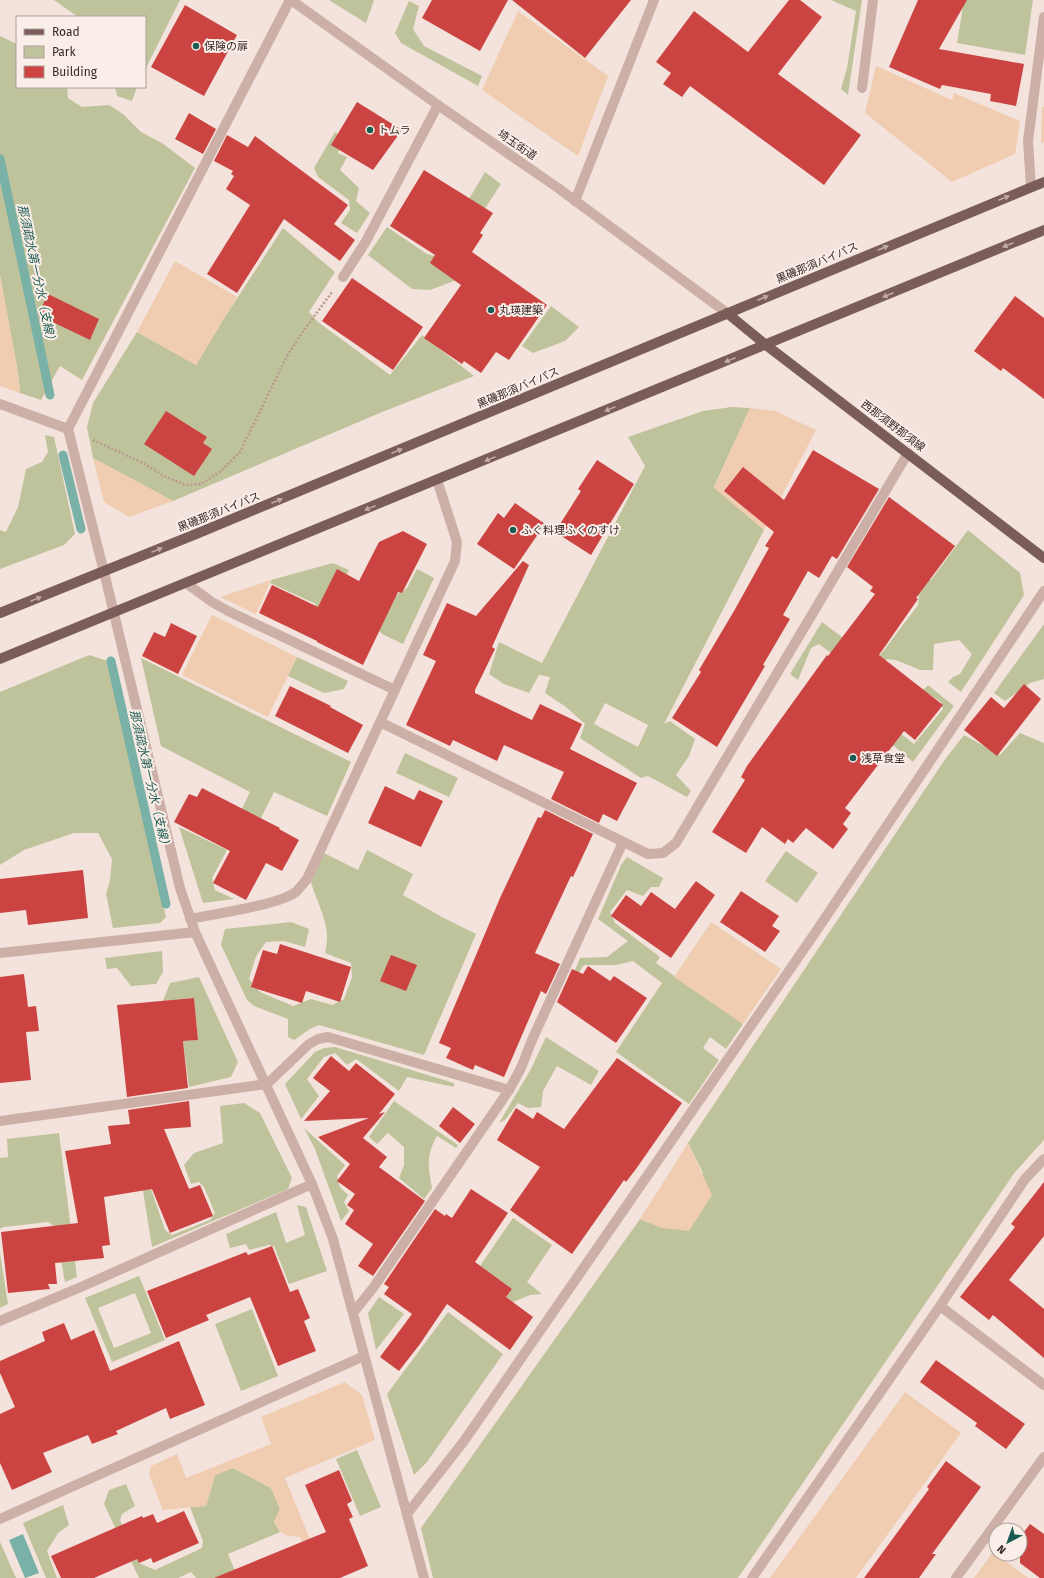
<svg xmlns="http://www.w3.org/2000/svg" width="1044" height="1578" viewBox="0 0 1044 1578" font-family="'Fira Sans','Noto Sans JP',sans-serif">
  <rect width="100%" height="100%" fill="#f3e3dc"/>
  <path fill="#bfc39b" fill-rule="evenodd" d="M54,0H180L145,70V17H78Z
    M329,0H374L366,23Z
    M831,0H862L848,95L841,89L847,68L856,11Z
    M964,0H1033L1025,55L957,43Z
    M409,1L419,6L413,29L424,46L482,76L478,86L401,43L395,33Z
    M0,36L17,44V87H67L68,98L82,107L109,105L123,114L141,132L162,143L195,168L82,380L60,366L41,400L20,393L18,373L0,275Z
    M115,87H137L132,101L117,96Z
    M335,132L343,138L338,153L347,157L340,170L359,188L356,201L370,213L357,233L341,223L350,210L349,200L318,177L314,168Z
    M485,172L501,184L454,256L463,209Z
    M387,227L427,254L459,263L469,268L454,281L430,290L412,289L368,255Z
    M283,228L335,272L309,312L318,322L390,375L422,335L474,376L382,412L173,501L93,458L87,427L93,403L137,332L196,365L221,323Z
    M551,306L579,327L565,341L533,353L522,346Z
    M732,407L750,408L714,487L764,530L664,724L670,721L695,739L689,756L676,775L691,791L687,797L648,776L641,778L580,738L585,724L566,707L545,693L550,677L539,675L529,693L504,684L489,674L499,642L542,663L645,466L628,437L703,411ZM605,703L648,725L638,747L594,724Z
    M45,435L54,437L75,534L64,545L0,569V530L6,532L18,507L26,469L42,462L48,452Z
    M968,530L1020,573L1024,595L961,692L948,682L953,677L960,674L972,654L959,640L934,644L933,670H920L896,660L887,659L856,698L914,744L943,709L941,702L923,690L928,685L954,706L913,762L894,746L885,748L871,737L872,728L843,706L863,678L819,644L811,648L798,680L790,674L822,622L875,662L918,605L919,596L912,592L922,574L931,580Z
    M333,563L349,570L324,618L312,612L316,604L270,583L271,580Z
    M417,569L434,578L403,644L382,634L374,624L395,596L407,588Z
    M1044,624V679L1030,683L1005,701L994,693Z
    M89,655L108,661L166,917L160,923L113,928L106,894L110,880L112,859L98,833H74L24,850L0,865V692Z
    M297,657L348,681L344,689L324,693L288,676Z
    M141,658L351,762L327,816L274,792L254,832L235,823L250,792L161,746Z
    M1020,733L1044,743V1140L1015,1172L738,1578H433L421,1528L640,1219L662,1228L703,1173L688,1143L946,758L964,735L1000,755Z
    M405,753L458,778L449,797L396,773Z
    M179,827L227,850L212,878L215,890L234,899L203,903Z
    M367,850L413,874L403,895L442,917L476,934L424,1055L319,1025L310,1029L294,1040L288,1037V1019L254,1006L247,1000L221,945L225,929L291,922L309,929L305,947L284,941L266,942L256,956L249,979L260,992L293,1006L311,999L332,1005L344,999L352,977L351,963L325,953C326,948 327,942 327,937C328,922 315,897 311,882L324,853L358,870Z
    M786,851L818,873L797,903L765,881Z
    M627,857L663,878L659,887H651L643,896L627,890L610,912L615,923L660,957L656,963L743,1024L726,1049L710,1037L703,1048L719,1060L689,1104L616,1052L662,983L633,961L616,965H584L570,985V982L580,958L607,957L628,941L598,919L621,865Z
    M162,951L163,972L156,984L131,986L117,968L107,969L105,958Z
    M199,977L238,1062L231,1077L189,1087L183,1041L198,1040L194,998L163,1001L170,983Z
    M546,1037L599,1071L591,1085L557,1066L543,1091L541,1107L528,1108L518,1103L505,1120L499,1123L531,1069Z
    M335,1047L454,1083V1087L407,1077L399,1091L356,1059L347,1065L335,1053L324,1057L307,1079L319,1096L301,1119L285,1084L315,1052L324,1048Z
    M394,1101L458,1145L456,1148L437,1136C426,1155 428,1167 432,1188L424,1199L399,1178L404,1165V1147L388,1133L377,1144L369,1137Z
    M244,1103L260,1113L292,1178L288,1189L152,1247L132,1122L142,1162L165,1230L172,1235L210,1220L215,1213L204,1187L199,1182L191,1184L184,1165L194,1153L223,1143L220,1106Z
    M304,1128L345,1165L337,1176L340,1187L348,1195L344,1202L349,1211L341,1221L315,1149Z
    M59,1133L77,1277L65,1282L55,1227L48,1222L4,1227L0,1229V1158L8,1157L7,1139Z
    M297,1205L306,1207L327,1271L289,1284L274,1246L269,1245L249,1250L246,1244L230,1248L226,1234L276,1212L286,1243L305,1235Z
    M513,1218L552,1245L527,1282L542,1294L530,1295L513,1302L506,1297L512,1289L480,1266Z
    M0,1252L8,1304L0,1308Z
    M139,1276L165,1340L112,1362L85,1298ZM135,1293L151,1333L114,1348L98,1308Z
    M379,1297L404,1314L376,1350L368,1313Z
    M252,1309L278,1376L241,1391L215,1324Z
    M448,1312L503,1354L427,1462L414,1475L387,1394Z
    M357,1450L381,1507L360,1516L336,1459Z
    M233,1468L271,1488L280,1509L274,1522L280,1532L228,1554L238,1578H196L191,1572L178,1578H139L104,1504L109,1490L126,1484L135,1506L122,1514L120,1520L139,1563L155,1570L202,1548L203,1541L190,1507L206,1506L215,1475Z
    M63,1505L69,1525L58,1533L47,1551L57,1578H46L23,1523Z
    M0,1542L16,1578H0Z"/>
  <path fill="#f0ccb1" d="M518,11L608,76L578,156L482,90Z
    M876,66L952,100L954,93L1020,121L1015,154L952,182L865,113Z
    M1042,107H1044V142L1041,144Z
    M175,261L237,297L196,365L137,332Z
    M0,275L18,373L20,393L0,386Z
    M750,408L775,411L816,430L764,530L714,488Z
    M93,458L173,501L129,517L104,502Z
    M271,580L256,614L220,597Z
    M212,615L297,657L268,717L182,675Z
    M711,922L781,969L743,1024L674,977Z
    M688,1143L712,1195L689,1231L662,1228L640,1219Z
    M345,1382L362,1395L375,1440L285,1478L323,1571L313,1573L300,1537C285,1536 281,1535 274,1522L280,1509L271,1488L233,1468L215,1475L206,1506L163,1510L149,1475L151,1466L177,1454L186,1478L271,1444L261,1417Z
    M905,1392L961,1433L856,1578H770Z
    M993,1552L996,1554L1028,1578H974Z"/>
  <path fill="#79b1a7" d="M23,1534L39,1573L25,1578L9,1540Z"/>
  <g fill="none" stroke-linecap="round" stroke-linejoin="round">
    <path stroke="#79b1a7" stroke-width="9" d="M0,159L50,395
      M63,455L81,529
      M111,661L166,904"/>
  </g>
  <path fill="#cb4442" d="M432,0H508L480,51L422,18Z
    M512,0H631L585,58Z
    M789,0H800L822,17L778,74L861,135L824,185L690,86L682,97L663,84L671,73L656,62L694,11L748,52Z
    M918,0H967L939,49L1024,64L1016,106L990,101L991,94L942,85L940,89L889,67Z
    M185,5L237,35L204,96L151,67Z
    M357,102L402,130L373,170L331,145Z
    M189,113L216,129L203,154L175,139Z
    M227,135L248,147L255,136L348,205L334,224L355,240L340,261L284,219L237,293L207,274L250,205L226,189L234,176L231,174L233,171L214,161Z
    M424,170L493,213L480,233L483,235L472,252L547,305L509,360L496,352L481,373L464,361L462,364L424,338L461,285L430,263L435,255L390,226Z
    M352,278L423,327L393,370L322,321Z
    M48,294L99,319L90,340L38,315Z
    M1015,296L1044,318V399L1003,368L1001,371L974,351Z
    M166,411L207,437L203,443L212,449L194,476L144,444Z
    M813,450L879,489L837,559L832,556L819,578L808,571L783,615L790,619L763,665L765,666L717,747L672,718L701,672L699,670L734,611L769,548L765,546L774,532L724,491L743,467L784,500Z
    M597,460L634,484L591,555L555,532L581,491L578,489Z
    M889,497L955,546L916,598L918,599L879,655L943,705L915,740L904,731L845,808L851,813L843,824L848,829L833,849L806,828L793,843L788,839L785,844L762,827L746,853L712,832L745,780L741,777L747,766L827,655L828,656L875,594L870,591L873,587L847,567Z
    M515,503L545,524L514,569L477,544L498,513L504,518Z
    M403,531L427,544L402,593L398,592L363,665L317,642V641L259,613L272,585L318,607L337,569L359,581L379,542Z
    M523,561L529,565L492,647L495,649L475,690V693L532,720L540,704L582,724L570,749L637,783L617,821L603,814L599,823L551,799L564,772L504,745L497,761L453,740L450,746L406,725L436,661L423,655L447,603L476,616Z
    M171,623L197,636L178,674L142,656L154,632L165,637Z
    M1024,684L1041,699L997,756L964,730L991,697L1004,708Z
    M290,686L331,706L330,707L363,725L348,753L275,716Z
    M385,786L414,800L419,790L443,801L421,847L368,823Z
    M202,788L280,828L279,829L299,840L282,871L266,863L246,900L213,883L230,851L174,822L189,794L197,797Z
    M545,810L593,834L573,877L571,876L535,953L560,964L546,994L541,991L504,1077L475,1065L473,1070L446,1058L451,1048L439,1043L500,898L538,817L541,818Z
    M83,870L88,918L28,925L26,910L0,913V879Z
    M696,881L715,895L671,958L611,916L626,895L641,906L651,892L675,909Z
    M741,891L779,916L772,926L780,931L765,952L720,922Z
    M280,944L351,967L340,1002L306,991L302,1003L251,987L263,950L277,954Z
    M391,955L417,965L406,991L380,981Z
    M588,966L610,981L614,976L647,998L616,1043L557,1002L572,969L583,974Z
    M24,974L28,1007L36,1006L39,1031L26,1032L31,1080L0,1083V977Z
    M194,998L198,1040L183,1041L188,1088L127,1097L117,1005Z
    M331,1056L349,1071L356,1063L395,1094L379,1114L385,1112L363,1138L387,1157L379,1167L425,1201L373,1276L358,1266L373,1244L345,1224L354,1210L347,1205L355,1194L337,1181L350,1164L318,1137L369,1118L304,1121L330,1091L313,1078Z
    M617,1058L682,1103L636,1169L626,1182L624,1180L572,1254L510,1210L540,1167L497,1140L516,1108L533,1119L537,1112L564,1129Z
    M189,1101L191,1127L164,1129L189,1189L200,1185L213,1216L170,1233L152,1189L104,1197L110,1245L102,1246L104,1258L55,1263L57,1284H48L50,1289L8,1293L1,1232L78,1223L65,1151L111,1144L108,1126L130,1124L128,1110Z
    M453,1107L475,1124L460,1143L439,1126Z
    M1044,1182V1236L1009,1280L1044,1309V1358L993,1315L989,1320L960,1297L1015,1227L1011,1224Z
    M471,1189L508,1213L475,1262L512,1289L506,1297L533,1317L510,1350L447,1304L420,1344L399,1371L380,1357L412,1314L384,1294L389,1287L384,1284L435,1209L445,1216L446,1214L452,1218Z
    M272,1246L290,1292L298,1289L310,1318L304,1321L316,1351L278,1366L250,1297L206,1315L209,1320L166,1338L147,1291L246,1252L248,1255Z
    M64,1323L71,1340L94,1330L110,1371L179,1341L205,1405L170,1419L166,1408L116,1431L118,1434L92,1444L88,1435L43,1453L52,1472L12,1490L0,1463V1414L15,1407L0,1373V1361L45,1341L42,1332Z
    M936,1360L1025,1424L1006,1449L975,1426L977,1423L920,1382Z
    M946,1461L981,1487L932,1554H936L919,1578H864L929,1489L927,1487Z
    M339,1470L352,1501L347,1504L353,1517L349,1519L368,1566L340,1578H214L326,1532L305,1485Z
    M184,1511L199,1543L153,1563L151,1558L139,1563L137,1559L94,1578H61L51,1556L142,1516L143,1518L153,1514L157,1523Z
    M1030,1524L1044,1534V1578H1040L1020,1563V1537Z"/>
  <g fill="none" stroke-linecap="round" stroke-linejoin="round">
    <path stroke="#b89991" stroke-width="2.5" stroke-dasharray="2 2" stroke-linecap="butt" d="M93,440L141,462L164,476L185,485L201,484L221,471L240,452L287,356L302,333L332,292"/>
    <path stroke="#ccafa7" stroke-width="10" d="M862,88L873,0
      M343,277L365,243L438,105
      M267,1084L309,1044L318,1039L328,1037L509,1090"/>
    <path stroke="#ccafa7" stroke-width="10" d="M290,0L68,429L104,572L180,888L195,932L312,1184L333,1239L424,1578
      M1031,187L1028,141L1044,17
      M575,201L654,0
      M0,404L68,429
      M186,583L212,602L228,611L395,690
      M380,722L648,854L663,853L676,843L908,453
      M190,919C213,914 281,905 297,891C300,887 304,883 307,879L455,561L457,542L437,480
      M0,953L195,932
      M0,1121L267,1084
      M940,1306L1044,1385
      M353,1313L373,1288L509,1090L521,1068L532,1040L623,842
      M0,1321L81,1287L312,1184
      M407,1514L464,1441L815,933L1044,591
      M0,1519L364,1356
      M752,1578L940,1306L1025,1179L1044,1159
      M956,1578L1044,1457"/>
    <path stroke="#ccafa7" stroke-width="10" d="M291,0L438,105L558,188L727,313"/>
    <path stroke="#7a5c58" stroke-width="10" d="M727,313L766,345L1044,558
      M0,613L196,534L1044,182
      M0,659L1044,230"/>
  </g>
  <defs><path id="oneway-solid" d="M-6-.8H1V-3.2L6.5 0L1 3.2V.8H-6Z"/></defs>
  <g fill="#c0aca7">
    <use href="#oneway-solid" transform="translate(1004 198) rotate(-22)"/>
    <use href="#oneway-solid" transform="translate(1008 245) rotate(158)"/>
    <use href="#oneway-solid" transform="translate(883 248) rotate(-23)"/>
    <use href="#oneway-solid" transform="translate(888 295) rotate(158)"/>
    <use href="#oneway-solid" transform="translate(763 298) rotate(-23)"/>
    <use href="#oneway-solid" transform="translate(730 360) rotate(158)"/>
    <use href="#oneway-solid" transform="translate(610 409) rotate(158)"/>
    <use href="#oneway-solid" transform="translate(397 451) rotate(-22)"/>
    <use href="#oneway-solid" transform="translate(490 459) rotate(158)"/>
    <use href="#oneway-solid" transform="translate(277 501) rotate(-22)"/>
    <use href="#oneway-solid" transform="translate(370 508) rotate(158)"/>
    <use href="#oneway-solid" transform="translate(157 550) rotate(-22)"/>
    <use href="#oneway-solid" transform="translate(36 599) rotate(-22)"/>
  </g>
  <g fill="#1c5b51" stroke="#faeee8" stroke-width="1.5">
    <circle cx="196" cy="46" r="4"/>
    <circle cx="370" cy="130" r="4"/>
    <circle cx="491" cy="310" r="4"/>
    <circle cx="513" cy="530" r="4"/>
    <circle cx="853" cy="758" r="4"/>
  </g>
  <g text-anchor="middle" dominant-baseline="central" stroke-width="4" stroke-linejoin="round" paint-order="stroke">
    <g font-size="11" fill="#382928" stroke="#faeee8" text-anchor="start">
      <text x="204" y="46">保険の扉</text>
      <text x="378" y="130">トムラ</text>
      <text x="499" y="310">丸瑛建築</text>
      <text x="521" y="530">ふぐ料理ふくのすけ</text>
      <text x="861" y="758">浅草食堂</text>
    </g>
    <g font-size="11" fill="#382928" stroke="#faeee8">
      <text transform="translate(517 145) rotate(34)">埼玉街道</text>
      <text transform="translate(817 263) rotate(-23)">黒磯那須バイパス</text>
      <text transform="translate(518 388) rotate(-23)">黒磯那須バイパス</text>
      <text transform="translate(893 426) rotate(37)">西那須野那須線</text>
      <text transform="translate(219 512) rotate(-22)">黒磯那須バイパス</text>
    </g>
    <g font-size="12" font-style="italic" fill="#1c5b51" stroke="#faeee8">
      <text transform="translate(37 275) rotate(78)">那須疏水第一分水（支線）</text>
      <text transform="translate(150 780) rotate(77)">那須疏水第一分水（支線）</text>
    </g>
  </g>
  <rect x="16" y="16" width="130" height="72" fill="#faeee8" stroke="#ac9f9b"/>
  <rect x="24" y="29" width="20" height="6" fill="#7a5c58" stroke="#ac9f9b"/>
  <text x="52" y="36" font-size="12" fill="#382928">Road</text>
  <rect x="24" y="46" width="20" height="12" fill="#bfc39b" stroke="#ac9f9b"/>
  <text x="52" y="56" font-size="12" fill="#382928">Park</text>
  <rect x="24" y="66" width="20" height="12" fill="#cb4442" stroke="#ac9f9b"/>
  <text x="52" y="76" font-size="12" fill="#382928">Building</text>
  <g transform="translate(1008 1542) rotate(221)"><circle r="19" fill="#faeee8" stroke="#ac9f9b"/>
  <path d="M0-3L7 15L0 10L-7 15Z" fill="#1c5b51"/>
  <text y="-6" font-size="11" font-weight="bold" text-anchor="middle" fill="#382928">N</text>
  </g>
</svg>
